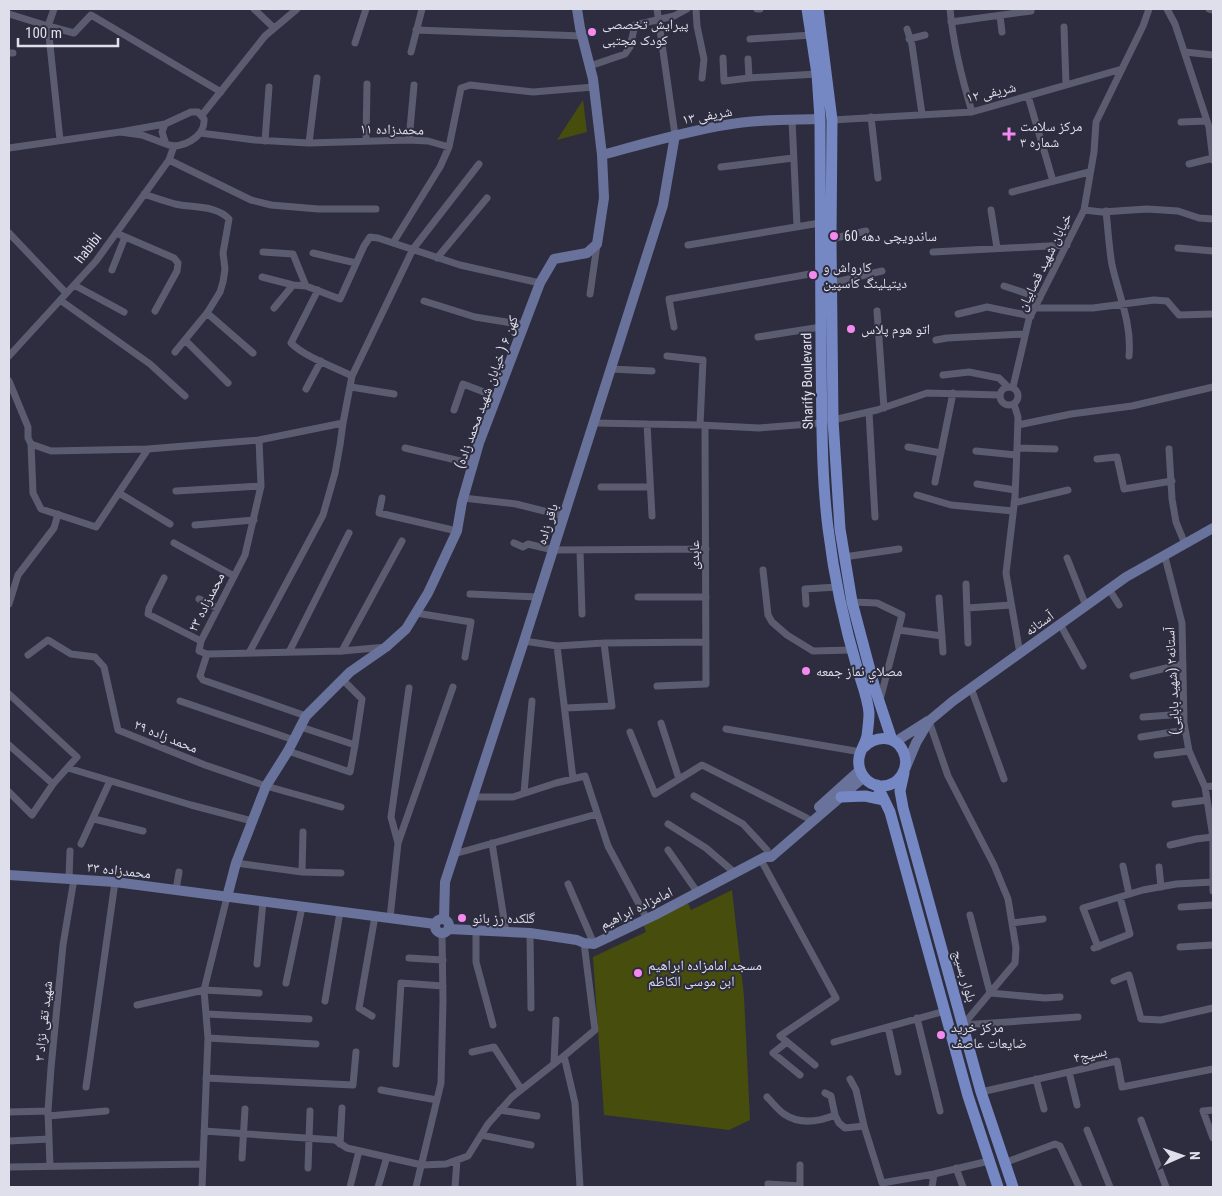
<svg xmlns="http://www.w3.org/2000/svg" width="1222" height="1196" viewBox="0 0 1222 1196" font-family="'Roboto Condensed','Noto Naskh Arabic',sans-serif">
  <rect width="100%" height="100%" fill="#2d2d3f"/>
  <path fill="#474d0c" d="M583,100L587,132L557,140Z
    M732,890L744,996L750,1120L729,1130L604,1115L593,957L646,932L644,926L688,903L691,910Z"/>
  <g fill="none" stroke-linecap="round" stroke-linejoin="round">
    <path stroke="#5c5c71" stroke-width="7" d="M54,9L48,26L74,33L91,15L221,92
      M254,9L274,28
      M657,9L675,135
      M696,9L697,26L704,59L702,78
      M757,9H760
      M950,9C953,43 962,79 972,112
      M1167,9L1175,24L1209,127L1213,160
      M1209,9L1213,10
      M9,14L48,26L60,140
      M1000,16L1002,32
      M951,22L1031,11
      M1064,27L1066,85
      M907,29L912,45L922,114
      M416,30L582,36
      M750,39L812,35
      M909,39L925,35
      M355,43L366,9
      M411,52L422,9
      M1185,52L1213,55
      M9,53H13
      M723,58L724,81L749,78
      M748,59L749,78L817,74
      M590,66L625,54L630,47L635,25L674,16L687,9
      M1028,96L1053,181
      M191,112H198L204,119C206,136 181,151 166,144L162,132L165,124Z
      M202,115L265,36L297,9
      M871,117L878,178
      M792,120L797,226
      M832,120L972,112L1122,69
      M1181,122L1207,121
      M165,124L120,132L142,135L166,144
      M200,133L255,140L309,143L409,140L428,141L449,147L461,88L470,85L533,92L594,87
      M409,140L414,85
      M265,141L269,87
      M366,141L367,84
      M309,143L317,78
      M9,148L120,132
      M169,160L251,200L271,205L318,209H376
      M1189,164L1213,158
      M721,167L793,158
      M1012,192L1089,172
      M144,194C155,198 165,201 175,204C192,208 217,205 229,219L223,253L225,269L223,282L220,292L207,313L253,353
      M991,210L997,248
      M1084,210L1102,212L1147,209L1178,211L1199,218L1213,219
      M1106,211C1108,229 1109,248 1112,265C1119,296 1132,324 1129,356
      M9,233L66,293
      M116,233L174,258L178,263L177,271L155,311
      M831,239L866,231
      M393,243L440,167L449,147
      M688,245L820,223
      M1178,248L1213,251
      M263,252L293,254L306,286
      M933,252L1067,245
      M313,253L356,263
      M437,258L487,198
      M112,270L125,237
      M262,277L293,285L306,286L340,299L364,246L370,237L378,238L460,265L540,283
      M832,283L882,271
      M74,285L124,312
      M1004,286L1040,298
      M318,290L291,343C305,357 334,367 352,376L413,249L479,164
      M590,294L597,245
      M60,300L150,364L185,396
      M424,301L475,317L525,325
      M274,308L293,285
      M1035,308H1093L1154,300L1167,301L1179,315L1213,314
      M877,311L884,408
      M958,314L987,307L1031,316
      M674,327L669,299L821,272
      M758,337L821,327
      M185,340L228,383
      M936,340L947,338L1025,334
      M175,352L207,313
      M9,356L96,261L169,160L174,146
      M667,356L703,360L700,425
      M611,369L652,371
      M943,375L969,372L999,378L1008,387
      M9,381L28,427V438L31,444L51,451L148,449L259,440L343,423L352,376
      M1000 396a9 9 0 1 1 18 0a9 9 0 1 1-18 0Z
      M351,387L394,394
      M1013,387L1029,319L1084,210L1094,152L1096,122L1143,26L1149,9
      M306,389L321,361
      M1014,404L1018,417L1017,448L1015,497L1006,573L1020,654
      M454,410L463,384L497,397
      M869,412L875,517
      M833,420L877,410L927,393L1000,395
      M594,423L700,425L759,428L822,423
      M647,424L652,516
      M1018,425L1071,414L1132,406L1213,387
      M259,440L261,486L245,555L201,641L199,651L207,654L342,651L386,647
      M31,444L33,493L41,509L96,527L148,449
      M908,447L941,453
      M405,448L473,464
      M1017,448L1055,449
      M1169,449L1172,499L1176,522L1185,544
      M976,451L1016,455
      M1097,459L1117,457L1124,489L1172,481
      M935,482L953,393
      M977,484L1015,490
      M601,487H650
      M176,491L261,486
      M119,493L170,524
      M917,495L951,505L1013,511
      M382,498L379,513L457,531
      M463,498L516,504L564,516
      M1014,503L1068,490
      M195,525L254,520
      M174,543L234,576
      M514,543L523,547L528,544L553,550L706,549
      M580,550L582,614
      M844,557L899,549
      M1165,557L1182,623L1184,723L1189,751L1205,787L1213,837V891
      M1067,558L1086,606
      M763,570L768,615L772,622L787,635L813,651L852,650
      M164,578L149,608L148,614L201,641
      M966,584L968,643
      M1109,589L1119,605
      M470,594L538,597
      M638,597H706
      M939,598L943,652
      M199,599L217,608
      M852,602L877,603L902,615L880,700
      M9,604L18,575L54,528L58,514
      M806,604L805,589L837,587
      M967,608L1011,605
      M416,613L471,622L465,657
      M1060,624L1083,666
      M899,630L942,636
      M524,641L557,646L604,643L706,642
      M557,646L573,779
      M342,651L402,541
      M289,652L349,533
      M249,653L323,515L335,473L340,445L343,423
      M207,654L200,676L203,680L306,716
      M28,655L48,640L71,654L95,657L104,667L118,730L205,765L266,786L341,807
      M1133,676L1183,664
      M342,679L362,699L355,745
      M657,686L706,684L705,426
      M971,688L1004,779
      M9,694L77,757L53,784L32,815L9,792
      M180,701L294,740
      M565,708L612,706L604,643
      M1143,717L1184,714
      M929,721L948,776L994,865L1008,899L1016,948L1015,963L963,1025L1078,1017
      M661,723L679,779
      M726,729L861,752
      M630,732L655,794L702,765L807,818
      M1141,737L1185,730
      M9,745L53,784
      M288,751L350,772L355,745L301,727
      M1157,755L1189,751
      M68,768L191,805L252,821
      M1205,787L1213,786
      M524,793L532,701
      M694,796L743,824L767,850
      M473,797H513L556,783L585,776L608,846L647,919
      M1175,804L1207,800
      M94,819L143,831
      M668,824L706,848L735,873
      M398,843L391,817L409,688
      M492,843L506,932
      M81,844L110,781
      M1170,845L1196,839L1213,837
      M668,850L698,893
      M454,854L597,814
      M761,860L836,998L780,1036L815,1065
      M236,863L302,872L341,873
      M1123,866L1129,894
      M1159,867L1161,887
      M302,872L303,832
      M69,878L70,851
      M568,884L594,944
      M176,890L179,872
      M1181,907L1213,905
      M970,915L990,993
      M390,918L398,843L453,687
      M1012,923L1043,919
      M476,931V962L493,1025
      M530,933L531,1008
      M1098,947L1083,908L1143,890L1176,884L1213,882
      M1180,947L1213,945
      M1094,948L1130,934L1120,897
      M409,958L443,960
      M257,964L263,902
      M1114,981L1129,975L1141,1019L1161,1020L1213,1008
      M286,983L302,907
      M990,993L1045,998L1060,997
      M325,1001L340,912
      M137,1005L204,990L259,993
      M207,1014L309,1019
      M372,1016L359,1008L375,916
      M917,1018L940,1111
      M888,1027L898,1072
      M208,1038L316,1044
      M787,1042L773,1053L800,1075
      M834,1042L945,1011
      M472,1052L494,1047L521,1089
      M564,1056L575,1103L580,1187
      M554,1063L556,1020
      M396,1064L401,983L443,986
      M1069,1072L1077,1105
      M206,1078L353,1085L356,1052
      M850,1079L856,1090L864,1126
      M1036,1079L1044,1109
      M86,1087L115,882
      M381,1090L437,1100
      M981,1092L1117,1061L1122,1087L1213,1069
      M825,1093L831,1096L835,1115
      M767,1097C772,1102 778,1110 784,1114C800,1125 818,1122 835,1115L839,1123L845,1128L864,1126L882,1183L934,1174L989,1161
      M500,1110L537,1116
      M1213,1110L1203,1111L1213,1138
      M9,1112L48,1111
      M48,1116L106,1111
      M1141,1120L1166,1187
      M1087,1130L1110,1187
      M204,1131L335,1140L347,1148L422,1165L446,1164L468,1156L488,1124L512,1097L564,1056L595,1030L584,943
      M481,1135L531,1145
      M9,1141L49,1139
      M340,1144L342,1108
      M242,1158L245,1109
      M1004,1163L1055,1144L1060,1146L1079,1187
      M50,1166L48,1111L51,1068L63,945L74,879
      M9,1167L203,1164
      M308,1168L310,1111
      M956,1168L963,1187
      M768,1184L800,1186
      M202,1187L208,1038L204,990L227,897
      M350,1187L359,1151
      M378,1187L387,1157
      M416,1187L441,1083L443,1001L442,934
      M455,1187L457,1160
      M800,1187V1165
      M932,1187L934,1174"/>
    <path stroke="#68729b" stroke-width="10" d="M602,155C643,144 683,132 725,125C756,119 789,120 820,119
      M895,742L928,721
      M906,767L916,743L929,721L953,701L1126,577L1213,528
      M819,807L860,770
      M9,875L115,882L435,924
      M227,897L236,863L266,786L288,751L306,716L350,672L386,647L406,629L428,593L457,531L462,502L479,443L540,283L554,259L587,253L597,244L604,198L602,155L593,79L580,28L577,9
      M435 926a7 7 0 1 1 14 0a7 7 0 1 1-14 0Z
      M444,919L445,882L524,641L663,205L675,135
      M449,929L530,933L577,940L584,943L594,944L655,915L765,857H771L864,777"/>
    <path stroke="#7588c4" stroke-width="11" d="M807,9L817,74L820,119C820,198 820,277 821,355C822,413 821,472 828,528C834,577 844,624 858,671C862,684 868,699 869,713C869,720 868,728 867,736C865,744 860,751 859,758C857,772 867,785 880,786C899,787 911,768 903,751C895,734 875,736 864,747
      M818,9L832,120L831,239L833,420L840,529L852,602L875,689L892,740
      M904,773L900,791L903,808L981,1092L1013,1187
      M877,785L890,812L968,1096L998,1187
      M841,797L865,796L884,800"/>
  </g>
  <g fill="#f589ef" stroke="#2d2d3f" stroke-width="2">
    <circle cx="592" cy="32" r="5"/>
    <path d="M1006.5 126.5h5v5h5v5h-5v5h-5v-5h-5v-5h5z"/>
    <circle cx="834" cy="236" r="5"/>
    <circle cx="813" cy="275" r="5"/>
    <circle cx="851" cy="329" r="5"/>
    <circle cx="806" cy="671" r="5"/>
    <circle cx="462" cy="918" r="5"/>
    <circle cx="638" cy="973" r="5"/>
    <circle cx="941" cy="1035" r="5"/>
  </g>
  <g text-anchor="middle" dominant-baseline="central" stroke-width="4" stroke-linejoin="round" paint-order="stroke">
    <g font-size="14" fill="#dedfeb" stroke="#2d2d3f" text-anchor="start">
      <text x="602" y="24">پیرایش تخصصی<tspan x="602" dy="16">کودک مجتبی</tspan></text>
      <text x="1020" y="126">مرکز سلامت<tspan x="1020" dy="16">شماره ۳</tspan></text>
      <text x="844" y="236">ساندویچی دهه 60</text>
      <text x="823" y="267">کارواش و<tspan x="823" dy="16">دیتیلینگ کاسپین</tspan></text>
      <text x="861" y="329">اتو هوم پلاس</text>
      <text x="816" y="671">مصلاي نماز جمعه</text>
      <text x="472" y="918">گلکده رز بانو</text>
      <text x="648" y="965">مسجد امامزاده ابراهیم<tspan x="648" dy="16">ابن موسی الکاظم</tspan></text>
      <text x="951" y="1027">مرکز خرید<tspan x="951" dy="16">ضایعات عاصف</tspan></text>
    </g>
    <g font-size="14" fill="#dedfeb" stroke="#2d2d3f">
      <text transform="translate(991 92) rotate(-13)">شریفی ۱۲</text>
      <text transform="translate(707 115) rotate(-10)">شریفی ۱۳</text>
      <text transform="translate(392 129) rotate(1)">محمدزاده ۱۱</text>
      <text transform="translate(88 248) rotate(-52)">habibi</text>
      <text transform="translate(1044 262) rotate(-64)">خیابان شهید قصابیان</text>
      <text transform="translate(807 381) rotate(-91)">Sharify Boulevard</text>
      <text transform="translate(486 392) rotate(-70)">کهن ۶ ( خیابان شهید محمد زاده)</text>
      <text transform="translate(547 524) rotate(-72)">باقر زاده</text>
      <text transform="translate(694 555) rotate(-90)">عابدی</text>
      <text transform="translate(206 602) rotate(-63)">محمدزاده ۲۳</text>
      <text transform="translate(1039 623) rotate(-36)">آستانه</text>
      <text transform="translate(1172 681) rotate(-93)">آستانه۲ (شهید بابایی)</text>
      <text transform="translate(166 736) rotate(22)">محمد زاده ۲۹</text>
      <text transform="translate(119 870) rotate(6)">محمدزاده ۳۳</text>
      <text transform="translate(636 908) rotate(-26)">امامزاده ابراهیم</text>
      <text transform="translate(965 976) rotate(74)">بلوار بسیج</text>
      <text transform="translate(43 1021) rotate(-84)">شهید تقی نژاد ۳</text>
      <text transform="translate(1090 1054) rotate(-13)">بسیج۴</text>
    </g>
  </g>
  <rect width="1222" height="1196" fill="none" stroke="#dedfeb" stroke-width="20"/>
  <g transform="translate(1182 1156) rotate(88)" stroke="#2d2d3f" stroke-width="4" paint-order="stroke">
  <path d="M0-4L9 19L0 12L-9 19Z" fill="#dedfeb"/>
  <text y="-8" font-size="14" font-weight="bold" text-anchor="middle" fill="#dedfeb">N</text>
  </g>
  <path d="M18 38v8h100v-8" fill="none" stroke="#dedfeb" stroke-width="2.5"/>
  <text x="25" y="38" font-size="15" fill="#dedfeb" stroke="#2d2d3f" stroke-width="4" paint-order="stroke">100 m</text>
</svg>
